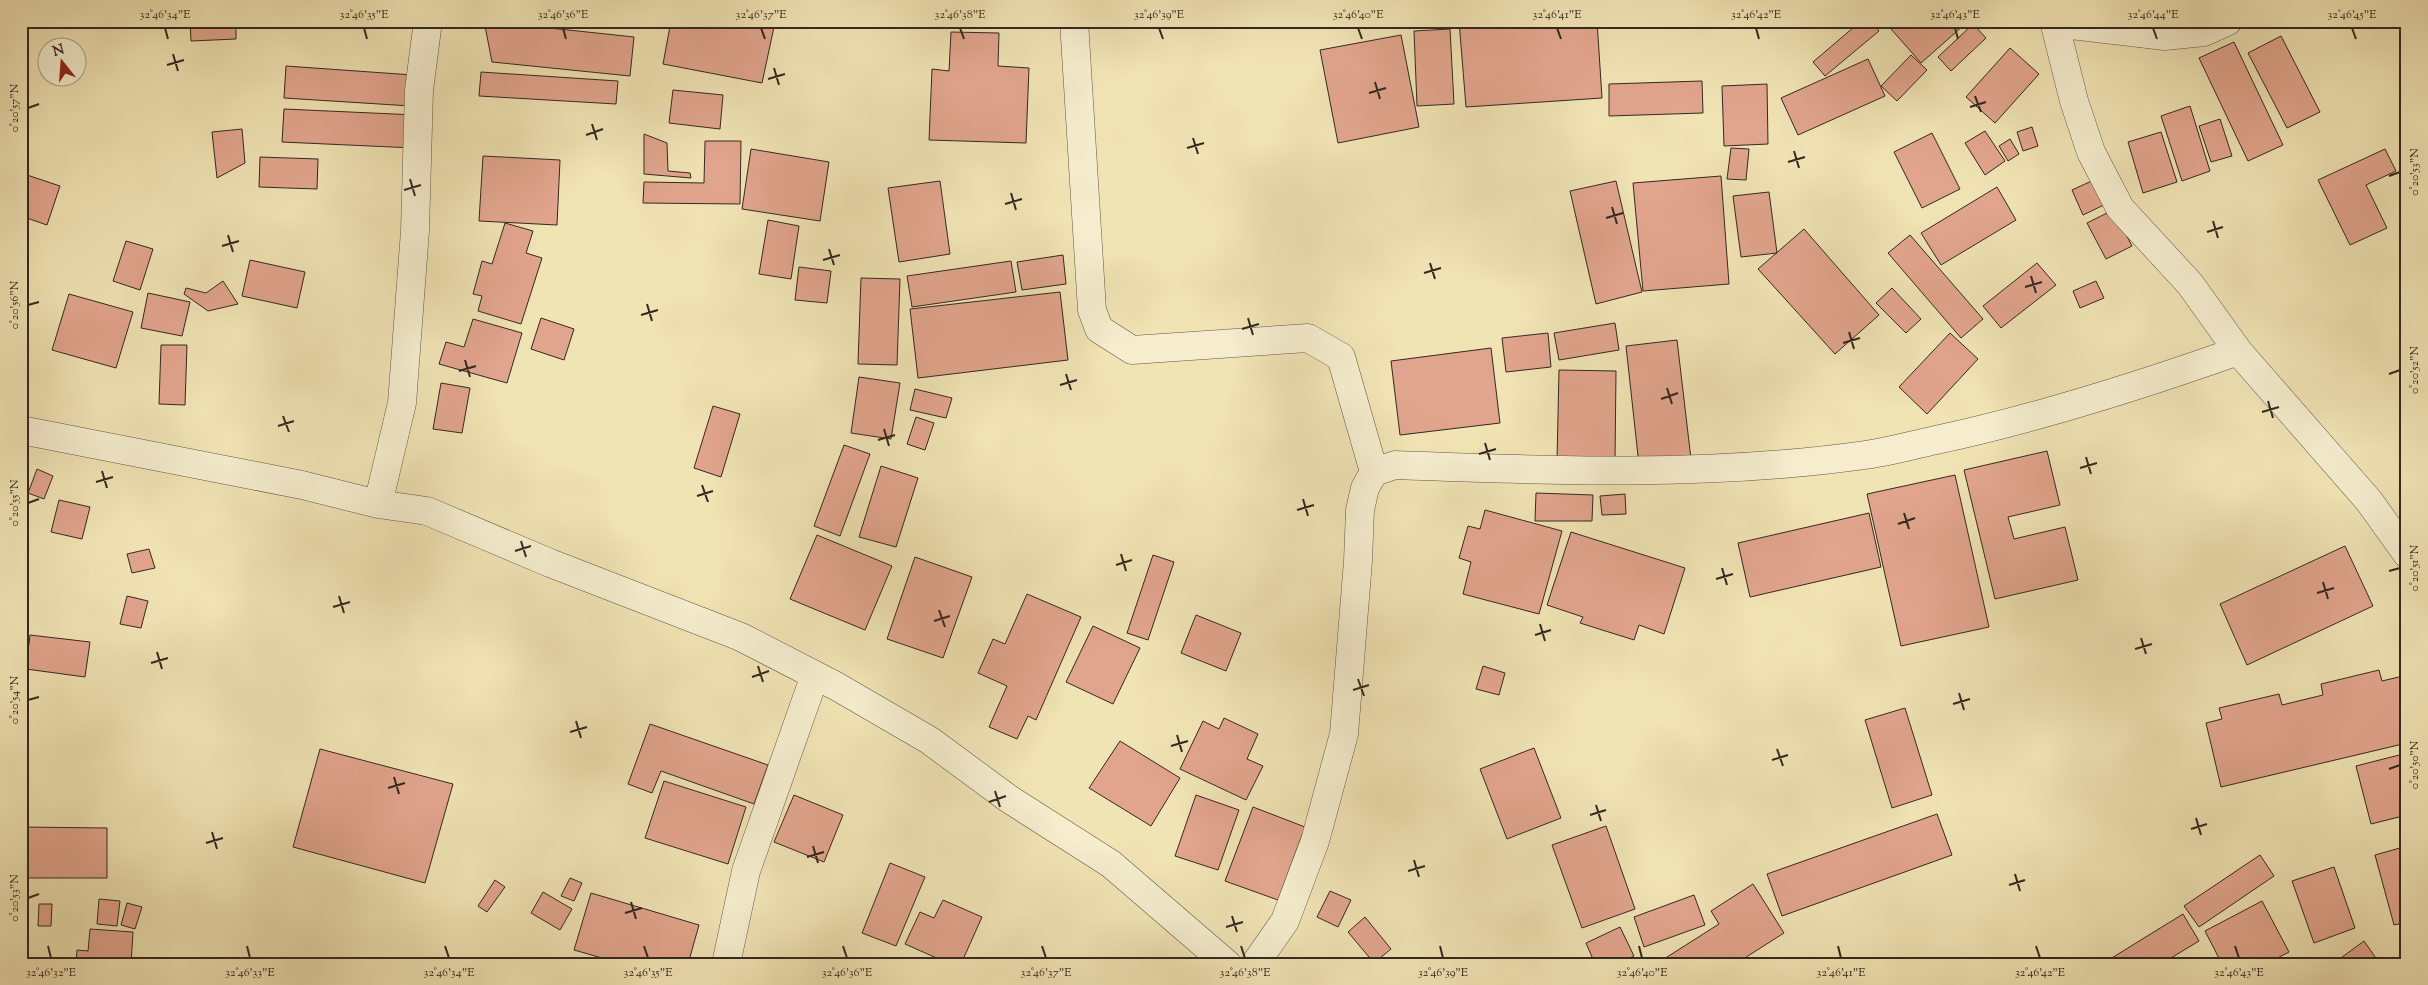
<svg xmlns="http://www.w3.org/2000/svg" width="2428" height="985" viewBox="0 0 2428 985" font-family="'Sorts Mill Goudy',serif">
  <rect width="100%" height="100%" fill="#f0e3b4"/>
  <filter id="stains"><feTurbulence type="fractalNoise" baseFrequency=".004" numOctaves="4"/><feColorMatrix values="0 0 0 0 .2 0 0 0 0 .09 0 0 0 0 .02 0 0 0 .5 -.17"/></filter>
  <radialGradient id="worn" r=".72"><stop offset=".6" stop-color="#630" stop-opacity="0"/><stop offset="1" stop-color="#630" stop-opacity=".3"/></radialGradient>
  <path fill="#e1a58d" stroke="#342820" d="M190,21H236V39L191,41Z
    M294,21H373L372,27Z
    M484,21L634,37L630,76L492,62Z
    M671,21H742L774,27L762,83L663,64Z
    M1403,21H1443L1403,24Z
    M1459,21H1597L1602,98L1466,107Z
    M1861,21H1871L1879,31L1825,76L1813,62Z
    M1884,21H1961L1964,25L1921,63Z
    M1973,24L1986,38L1951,71L1938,57Z
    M1450,29L1454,104L1417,106L1414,31Z
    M951,32L999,33L998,66L1029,68L1026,143L929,140L932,69L949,71Z
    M1401,35L1419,127L1338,143L1320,50Z
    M2281,36L2320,112L2287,128L2248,53Z
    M2234,42L2283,145L2248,161L2199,58Z
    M2010,48L2039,74L1995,123L1966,97Z
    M1911,55L1927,70L1897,101L1881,86Z
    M1868,59L1885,96L1798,135L1781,98Z
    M286,66L413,75L411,106L284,98Z
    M481,72L618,81L616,104L479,96Z
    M1702,81L1703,113L1609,116V84Z
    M1767,84L1768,144L1724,146L1722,86Z
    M673,90L723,95L720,129L669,123Z
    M2190,106L2210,171L2182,181L2161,116Z
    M284,109L416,115L414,148L282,142Z
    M2220,119L2232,156L2211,162L2199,126Z
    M2032,127L2038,146L2023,151L2017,132Z
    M242,129L245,163L217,178L212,132Z
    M1985,131L2005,161L1985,175L1965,143Z
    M2161,132L2177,182L2143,193L2128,142Z
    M1932,133L1960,189L1922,208L1894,152Z
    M644,134L667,143L668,171L690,173L691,178L644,174Z
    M2010,139L2019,154L2008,161L1999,146Z
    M705,141H741L740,204L643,203L644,182L704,183Z
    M1731,148L1749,149L1746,180L1727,179Z
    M751,149L829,162L820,221L742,209Z
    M2385,149L2396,171L2366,185L2387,228L2350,245L2318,180Z
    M483,156L560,160L557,225L479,221Z
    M260,157L318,159L317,189L259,187Z
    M21,173L60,186L47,225L21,216Z
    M1721,176L1729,284L1643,291L1633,183Z
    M2098,178L2110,202L2083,215L2072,190Z
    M940,181L950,254L899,262L888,188Z
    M1616,181L1642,292L1596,304L1570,191Z
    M1997,187L2016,220L1941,265L1921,233Z
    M1769,192L1777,253L1741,257L1733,196Z
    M2113,210L2132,246L2106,259L2087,223Z
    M768,220L799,226L791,279L759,274Z
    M505,223L533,231L526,253L542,258L521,324L478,311L482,296L473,294L482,261L492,264Z
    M1804,229L1879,315L1835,354L1758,269Z
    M1910,235L1983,319L1961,338L1888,253Z
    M126,241L153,249L140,290L113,281Z
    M1063,255L1066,284L1022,290L1017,262Z
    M250,260L305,272L297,308L242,296Z
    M1011,261L1016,292L912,307L907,276Z
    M2037,263L2056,285L2001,328L1983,306Z
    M799,267L831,271L827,303L795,300Z
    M861,278L900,279L897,365L858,364Z
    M223,281L238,304L208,311L184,294L186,288L206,293Z
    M2096,281L2104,298L2080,308L2073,291Z
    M1892,288L1921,319L1906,333L1876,303Z
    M1060,292L1068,360L918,378L910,309Z
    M148,293L190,302L182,336L141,328Z
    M69,294L133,312L116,368L52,350Z
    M541,318L574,329L564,360L531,349Z
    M473,319L522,333L507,383L439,364L446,342L464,347Z
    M1615,323L1619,350L1559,360L1554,333Z
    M1548,333L1551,367L1506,372L1502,338Z
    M1950,333L1978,359L1927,414L1899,387Z
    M1677,340L1691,459L1639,465L1626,346Z
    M161,345H187L185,405L159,404Z
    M1491,348L1500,423L1400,435L1391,361Z
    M1559,370L1616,371L1615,461L1557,460Z
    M859,377L900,383L891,439L851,433Z
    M441,383L470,388L462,433L433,429Z
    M915,389L952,398L946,418L910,410Z
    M713,406L740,414L721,477L694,468Z
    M916,417L934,423L925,450L907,444Z
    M844,445L870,454L840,536L814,526Z
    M2047,451L2060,505L2008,517L2014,539L2065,527L2078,580L1995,599L1964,470Z
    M881,466L918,478L896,547L859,537Z
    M37,469L53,476L44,499L28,493Z
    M1955,475L1989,627L1901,646L1867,494Z
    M1536,493L1593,495L1592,521H1535Z
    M1625,494L1626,514L1602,515L1600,496Z
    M59,500L90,507L82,539L51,532Z
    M1485,510L1562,531L1539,614L1463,594L1471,562L1459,558L1468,526L1480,529Z
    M1869,513L1881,567L1750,597L1738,543Z
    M1571,532L1685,568L1664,634L1639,625L1634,640L1580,623L1583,617L1547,605Z
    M817,535L892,566L865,630L790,599Z
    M2345,546L2373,606L2247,665L2220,604Z
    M149,549L155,568L132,573L127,554Z
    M1153,555L1174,562L1148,640L1127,633Z
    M915,557L972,577L943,658L887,639Z
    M1027,594L1081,617L1036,720L1028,716L1017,739L989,727L1007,686L978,673L993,639L1005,644Z
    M127,596L148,601L141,628L120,624Z
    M1196,615L1241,633L1226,671L1181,653Z
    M1093,626L1140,648L1113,704L1066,682Z
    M30,635L90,642L85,677L26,669Z
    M1483,666L1505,673L1499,695L1476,689Z
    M2379,670L2382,681L2407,675V743L2221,787L2206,723L2222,719L2219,708L2279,694L2282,705L2323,695L2321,684Z
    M1905,708L1932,795L1892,808L1865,720Z
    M1224,718L1258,734L1247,759L1263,766L1246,800L1180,769L1203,721L1219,729Z
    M650,724L768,765L754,804L661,771L652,793L628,784Z
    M1120,741L1180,778L1151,826L1089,788Z
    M1534,748L1561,818L1507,839L1480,769Z
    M320,749L453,784L425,883L293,847Z
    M2407,753V815L2371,824L2356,766Z
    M664,781L746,807L728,864L645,838Z
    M794,795L843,815L824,862L774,842Z
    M1196,795L1239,810L1218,870L1175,856Z
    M1253,807L1305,827L1278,900L1225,881Z
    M1937,814L1952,855L1782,916L1767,874Z
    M1606,826L1635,909L1582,928L1552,845Z
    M21,827L107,828V878H21Z
    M2407,846V922L2394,925L2375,855Z
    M2260,855L2274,876L2199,927L2184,906Z
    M890,863L925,877L896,946L862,933Z
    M2334,867L2355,928L2314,943L2292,881Z
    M570,878L582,883L574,901L561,896Z
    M495,880L505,887L487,912L478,906Z
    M1753,884L1784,933L1740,961L1742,964H1656L1719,924L1711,911Z
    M1330,891L1351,900L1338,927L1317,917Z
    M543,892L572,909L560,930L531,913Z
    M591,893L699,925L688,964H623L574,950Z
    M1694,895L1705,925L1644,947L1634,917Z
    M99,899L120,901L117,926L97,924Z
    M943,900L982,917L961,964H950L905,944L920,912L934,918Z
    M2262,901L2289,952L2266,964H2222L2205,931Z
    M127,903L142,907L135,929L121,925Z
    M39,904H52L51,926H38Z
    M21,906H26L28,964H21Z
    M2183,914L2199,941L2161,964H2102Z
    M1365,917L1391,949L1374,963L1348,932Z
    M1620,927L1634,956L1618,964H1595L1586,943Z
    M90,929L133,932L131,964H76L77,950L88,951Z
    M2364,941L2380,964H2334V963Z"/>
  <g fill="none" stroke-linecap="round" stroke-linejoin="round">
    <defs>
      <path id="minor" d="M1074,21L1092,310L1099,329L1132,350L1308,338L1341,357L1374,472
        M2054,21L2074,101L2091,152L2120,208L2190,284L2238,351L2369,501L2407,554
        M2054,23L2165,36L2204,32L2228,21
        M21,430L302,485L378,504L427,511L550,563L741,637L836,686L929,740L1009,799L1111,864L1227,964
        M378,504L402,403L415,231L419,90L428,21
        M726,964L746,871L815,675
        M1255,964L1285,921L1315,841L1344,734L1358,561L1360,510L1365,488L1374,472L1395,465C1552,471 1709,477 1865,455C1889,452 1913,445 1936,440C2039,418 2139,386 2238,351"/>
    </defs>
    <use href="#minor" stroke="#635745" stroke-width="29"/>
    <use href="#minor" stroke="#f5edce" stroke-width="28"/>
  </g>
  <path fill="none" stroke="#342820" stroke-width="2" d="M165,28L168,39M364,28L367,39M563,28L566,39M761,28L765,39M960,28L964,39M1159,28L1163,39M1358,28L1362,39M1557,28L1561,39M1756,28L1759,39M1955,28L1958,39M2153,28L2157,39M2352,28L2356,39M173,54L178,71M167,65L184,60M774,68L779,85M768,79L785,74M1375,82L1380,99M1369,93L1386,88M1975,96L1981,112M1970,107L1986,102M28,108L39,104M592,124L597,140M586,135L603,129M1193,138L1198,154M1187,148L1204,143M1794,151L1799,168M1788,162L1805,157M2389,176L2400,172M410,179L415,196M404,190L421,185M1011,193L1016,210M1005,204L1022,199M1612,207L1617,224M1606,218L1623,213M2213,221L2218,238M2207,232L2223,227M228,235L233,252M222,246L239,241M829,249L834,265M823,260L840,255M1430,263L1435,279M1424,273L1441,268M2031,276L2036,293M2025,287L2042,282M647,304L652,321M28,305L39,302M641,315L658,310M1248,318L1253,335M1242,329L1259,324M1849,332L1854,349M1843,343L1860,338M465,360L470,377M459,371L476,366M1066,374L1071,390M2389,374L2400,370M1060,385L1077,380M1667,388L1672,404M1661,399L1678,393M2268,401L2273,418M2262,412L2279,407M283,416L289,432M278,426L294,421M884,429L889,446M878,440L895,435M1485,443L1490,460M1479,454L1496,449M2086,457L2091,474M2080,468L2097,463M102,471L107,488M96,482L113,477M702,485L708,502M697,496L713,491M1303,499L1308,516M28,503L39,499M1297,510L1314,505M1904,513L1909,529M1898,524L1915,518M521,541L526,557M515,551L531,546M1121,554L1126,571M1116,565L1132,560M1722,568L1727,585M2389,571L2400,568M1716,579L1733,574M2323,582L2328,599M2317,593L2334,588M339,596L344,613M333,607L350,602M939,610L945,627M934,621L950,616M1540,624L1545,641M1535,635L1551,630M2141,638L2146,654M2135,649L2152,644M157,652L162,669M151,663L168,658M758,666L763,682M752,677L769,671M1358,679L1364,696M1353,690L1369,685M1959,693L1964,710M28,700L39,697M1953,704L1970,699M576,721L581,738M570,732L587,727M1177,735L1182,752M1171,746L1188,741M1777,749L1783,766M1772,760L1788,755M2389,769L2400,765M394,777L399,794M388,788L405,783M995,791L1000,807M989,802L1006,796M1596,805L1601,821M1590,815L1606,810M2196,818L2201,835M2191,829L2207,824M212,832L217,849M206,843L223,838M813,846L818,863M807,857L824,852M1414,860L1419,877M1408,871L1425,866M2015,874L2020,891M2009,885L2025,880M28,898L39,894M631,902L636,919M625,913L642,908M1232,916L1237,932M1226,927L1243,922M48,946L51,958M247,946L250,958M445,946L449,958M644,946L648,958M843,946L847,958M1042,946L1046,958M1241,946L1245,958M1440,946L1443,958M1639,946L1642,958M1838,946L1841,958M2036,946L2040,958M2235,946L2239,958"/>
  <rect width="2428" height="985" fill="none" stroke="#f0e3b4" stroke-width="55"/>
  <g transform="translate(62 62) rotate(343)"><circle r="24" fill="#f5edce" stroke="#a89e88"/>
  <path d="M0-4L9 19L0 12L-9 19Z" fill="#8f2418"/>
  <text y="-8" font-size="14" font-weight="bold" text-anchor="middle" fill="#342820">N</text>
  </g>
  <rect x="28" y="28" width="2372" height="930" fill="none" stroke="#342820" stroke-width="2"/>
  <g font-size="12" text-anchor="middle" fill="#342820">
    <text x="165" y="18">32°46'34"E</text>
    <text x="364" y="18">32°46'35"E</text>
    <text x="563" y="18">32°46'36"E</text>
    <text x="761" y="18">32°46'37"E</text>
    <text x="960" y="18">32°46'38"E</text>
    <text x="1159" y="18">32°46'39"E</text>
    <text x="1358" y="18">32°46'40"E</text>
    <text x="1557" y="18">32°46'41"E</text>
    <text x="1756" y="18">32°46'42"E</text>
    <text x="1955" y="18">32°46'43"E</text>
    <text x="2153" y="18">32°46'44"E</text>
    <text x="2352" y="18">32°46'45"E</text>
    <text transform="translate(14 108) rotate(-90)" y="4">0°20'57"N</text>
    <text transform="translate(2414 172) rotate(-90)" y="4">0°20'53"N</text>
    <text transform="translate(14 305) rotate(-90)" y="4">0°20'56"N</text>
    <text transform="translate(2414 370) rotate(-90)" y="4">0°20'52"N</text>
    <text transform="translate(14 503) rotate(-90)" y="4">0°20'55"N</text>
    <text transform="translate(2414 568) rotate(-90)" y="4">0°20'51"N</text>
    <text transform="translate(14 700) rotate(-90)" y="4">0°20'54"N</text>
    <text transform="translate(2414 765) rotate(-90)" y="4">0°20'50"N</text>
    <text transform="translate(14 898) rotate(-90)" y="4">0°20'53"N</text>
    <text x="51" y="976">32°46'32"E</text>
    <text x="250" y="976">32°46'33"E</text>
    <text x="449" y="976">32°46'34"E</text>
    <text x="648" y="976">32°46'35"E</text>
    <text x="847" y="976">32°46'36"E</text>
    <text x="1046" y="976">32°46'37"E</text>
    <text x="1245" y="976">32°46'38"E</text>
    <text x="1443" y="976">32°46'39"E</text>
    <text x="1642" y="976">32°46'40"E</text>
    <text x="1841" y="976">32°46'41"E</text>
    <text x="2040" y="976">32°46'42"E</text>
    <text x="2239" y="976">32°46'43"E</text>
  </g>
  <rect width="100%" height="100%" filter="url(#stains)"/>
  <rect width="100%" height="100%" fill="url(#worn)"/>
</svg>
